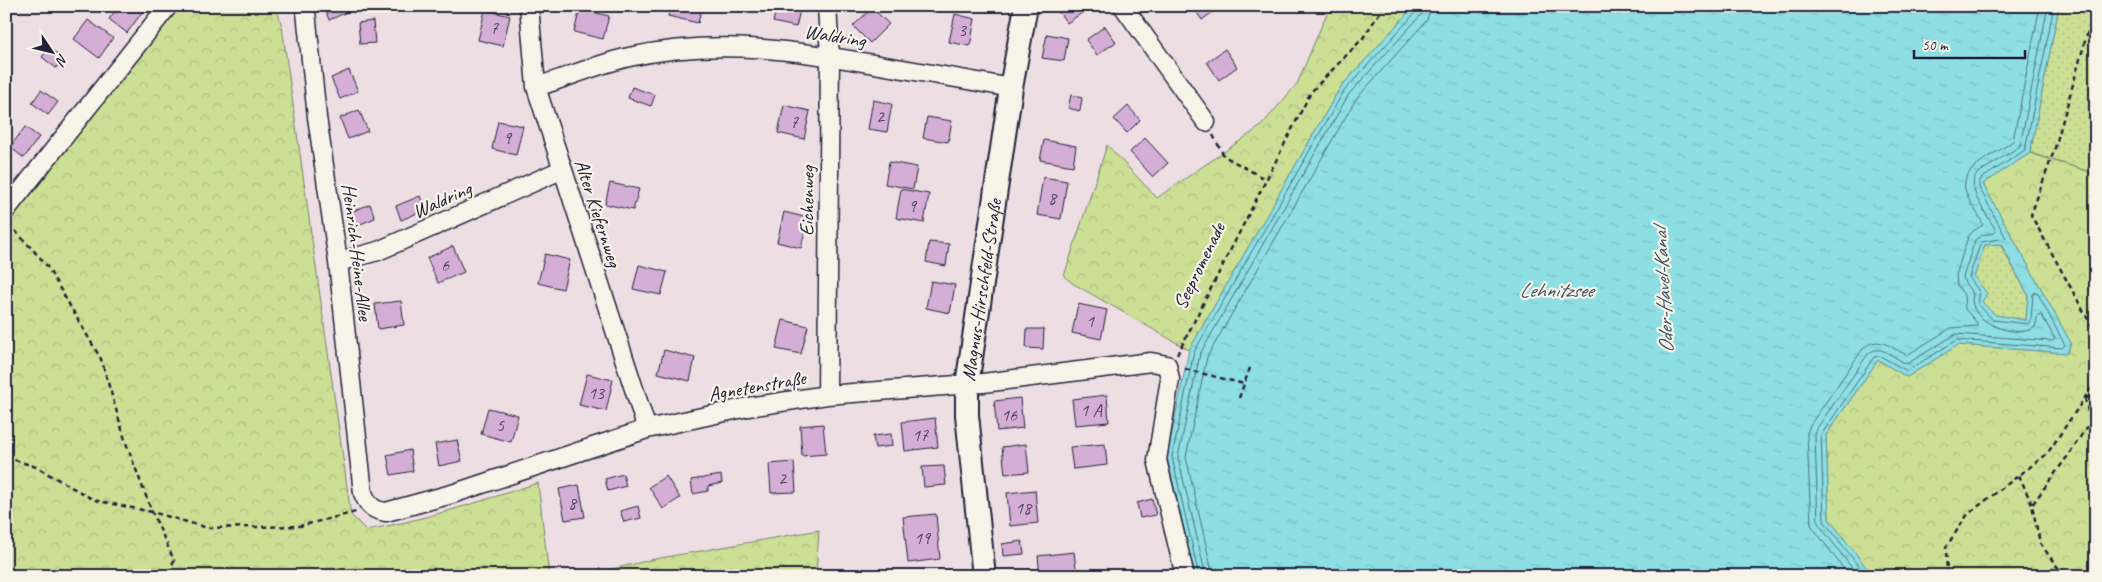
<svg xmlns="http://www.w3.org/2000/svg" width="2102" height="582" viewBox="0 0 2102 582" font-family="Caveat,sans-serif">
  <defs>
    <pattern id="grass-dots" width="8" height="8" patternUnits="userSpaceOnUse" patternTransform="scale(1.25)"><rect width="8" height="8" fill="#cbe095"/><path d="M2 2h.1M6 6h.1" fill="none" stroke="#aec081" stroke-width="1.8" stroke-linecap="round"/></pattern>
    <pattern id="forest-crowns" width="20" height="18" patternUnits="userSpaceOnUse" patternTransform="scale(1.25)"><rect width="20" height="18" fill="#cbe095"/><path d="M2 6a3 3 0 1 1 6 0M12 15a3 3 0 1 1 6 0" fill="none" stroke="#aec081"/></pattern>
    <pattern id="water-ripples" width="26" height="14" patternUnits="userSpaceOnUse" patternTransform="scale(1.25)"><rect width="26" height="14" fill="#8ddfe4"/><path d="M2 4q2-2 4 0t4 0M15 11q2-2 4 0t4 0" fill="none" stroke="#79bfc4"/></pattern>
  </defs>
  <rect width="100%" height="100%" fill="#eddee3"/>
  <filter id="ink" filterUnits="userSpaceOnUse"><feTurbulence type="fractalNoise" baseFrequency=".02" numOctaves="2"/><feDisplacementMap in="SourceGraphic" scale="10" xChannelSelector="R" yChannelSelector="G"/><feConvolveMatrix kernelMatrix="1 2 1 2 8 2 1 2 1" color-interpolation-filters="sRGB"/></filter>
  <g filter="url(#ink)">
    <path fill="url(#grass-dots)" stroke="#768168" d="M2059,6H2096V174L2030,153Z
      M2000,244L2028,295L2026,320L1995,315L1982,302L1974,277L1985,245Z"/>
    <path fill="url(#forest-crowns)" stroke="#768168" d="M176,6H276L282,27L351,515L366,530C425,520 481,501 538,483L549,576H6V219L64,149Z
      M1330,6H1414L1340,88L1189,350L1072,283L1064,276L1107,145L1157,198L1260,127L1297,84Z
      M2030,153L2096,174V576H1873L1829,519L1826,435L1878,360L1907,377L1958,345L2067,353L2071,343L1983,184Z
      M819,530L816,576H582L655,559Z"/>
    <path fill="url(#water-ripples)" stroke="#6293a0" fill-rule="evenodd" d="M1414,6H2059L2030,153L1983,184L2071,343L2067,353L1958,345L1907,377L1878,360L1826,435L1829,519L1873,576H1195L1167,457L1189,350L1340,88ZM2001,244L2028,295L2026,320L1995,315L1982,302L1987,293L1974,277L1985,245Z"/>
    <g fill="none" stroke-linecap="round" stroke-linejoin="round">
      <path stroke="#4d6e7f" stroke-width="1" d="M1199,576L1172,457L1194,352L1344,91L1416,12L1418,6
        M1206,576L1178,457L1200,354L1349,94L1421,15L1424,6
        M1213,576L1186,457L1207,357L1356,99L1427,20L1431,6
        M1849,576L1811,525L1807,433L1810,425L1862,350C1877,333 1891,348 1907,355L1951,328L1977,326V323L1965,309L1964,295L1957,285L1956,275L1968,237L1973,231L1983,225C1979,213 1968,202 1965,189C1960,167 1999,153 2013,141L2040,6
        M1858,576L1818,523L1815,435L1817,428L1868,354C1881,342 1894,359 1907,364L1956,334L2052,341L2055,339L2041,314L2038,315L2035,327C2019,340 1965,323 1973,294L1965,283L1963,277L1975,240L1982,235L1994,233L1996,231C1989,216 1964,188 1977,174L2020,146L2048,6
        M1866,576L1824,521L1821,435L1874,357L1880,356L1907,371L1957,340L2062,348L2065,345L2037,292L2033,294L2031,319L2028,324L1993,320L1978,304L1980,293L1969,277L1981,242L2006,238L1979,187V183L1981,179L2025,150L2054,6"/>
    </g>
    <path fill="#d5aed6" stroke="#22223b" d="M119,6H137L143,11L127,33L109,19Z
      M324,6H353L354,9L329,20Z
      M670,6H702L698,23L668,16Z
      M777,6H801L796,27L773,22Z
      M1054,6H1092L1067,23Z
      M1192,6H1211L1214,11L1202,20Z
      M872,8L889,24L870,43L853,26Z
      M580,9L609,16L603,39L574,32Z
      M485,10L510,16L503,46L478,40Z
      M955,14L975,19L970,46L949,42Z
      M88,20L113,38L99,58L74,39Z
      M373,21L375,43L360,44L358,23Z
      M1105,26L1116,42L1097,55L1086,40Z
      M1047,34L1068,38L1064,61L1042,58Z
      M49,48L63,59L56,68L42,57Z
      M1225,49L1237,67L1219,80L1207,62Z
      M349,70L358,91L340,99L331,78Z
      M632,87L655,95L651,106L628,98Z
      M41,90L58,102L48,115L32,103Z
      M1071,95L1082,98L1080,111L1068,108Z
      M873,100L892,104L887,132L868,129Z
      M784,105L810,111L804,139L778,133Z
      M1128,106L1140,120L1127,133L1114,119Z
      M359,110L368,131L348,139L340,118Z
      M927,117L952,121L948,142L923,138Z
      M498,121L523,126L516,155L492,149Z
      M25,127L39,137L24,158L10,147Z
      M1145,138L1168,163L1153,177L1130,152Z
      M1044,140L1076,146L1073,166L1040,160Z
      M889,162L917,167L913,189L885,184Z
      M1043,177L1067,181L1061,219L1037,215Z
      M610,183L639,189L633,210L605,204Z
      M901,189L929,194L924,223L896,218Z
      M420,196L425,210L401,220L396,206Z
      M370,204L375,218L351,228L346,214Z
      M784,212L808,218L801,248L777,242Z
      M929,242L949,244L946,266L926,262Z
      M453,246L464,272L438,283L427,258Z
      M545,254L570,260L563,289L538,283Z
      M639,265L667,272L661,295L633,289Z
      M931,281L955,285L950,313L926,308Z
      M401,301L404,325L378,329L375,304Z
      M1078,304L1107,310L1101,339L1072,333Z
      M783,320L808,326L801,354L776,349Z
      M1027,329H1044L1043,349L1026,348Z
      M664,350L695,358L690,381L658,373Z
      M587,374L613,380L606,411L579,405Z
      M1107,395L1109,422L1075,425L1072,399Z
      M1020,398L1023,428L997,431L994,401Z
      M488,408L518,415L511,442L481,434Z
      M935,418L938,447L905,451L902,422Z
      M823,424L826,454L802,456L800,426Z
      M891,434L892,446L875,448L873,436Z
      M457,440L462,461L439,466L435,444Z
      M1026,444L1029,472L1005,474L1002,447Z
      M1105,444L1107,465L1073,469L1070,447Z
      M410,450L413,471L391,475L387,455Z
      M794,462L796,492L771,493L769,464Z
      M944,466L946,485L924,487L922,467Z
      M623,474L626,486L608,491L605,479Z
      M721,475L722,483L708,486V491L693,494L691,480Z
      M666,476L680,498L663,509L649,487Z
      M579,485L585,517L565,520L559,489Z
      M1035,490L1038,523L1010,526L1007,493Z
      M1152,499L1156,515L1140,518L1137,503Z
      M638,506L641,518L624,522L620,511Z
      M936,514L940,559L908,563L903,517Z
      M1022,541L1024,554L1003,556L1002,544Z
      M1074,552L1077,576H1040L1038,556Z"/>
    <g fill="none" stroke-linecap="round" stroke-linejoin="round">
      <defs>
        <path id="minor" d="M304,6L306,12L317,117L338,262L363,493C368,505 372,510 386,512L452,494L647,429L748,407L827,395L983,383L1151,362L1167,365L1170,379L1157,460L1185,576
          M529,6L536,87L647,429
          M1123,6L1206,122
          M536,87C566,78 598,64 629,57C717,38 797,50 885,66C927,73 969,80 1011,88
          M6,210L168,6
          M338,262L378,251L561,170
          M827,395L830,56L827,6"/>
        <g id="tertiary">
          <path id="s1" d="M984,576L967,415V385L1011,88L1026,6"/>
        </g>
      </defs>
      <use href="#minor" stroke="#22223b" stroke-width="21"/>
      <use href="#tertiary" stroke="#22223b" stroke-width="26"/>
      <path stroke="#22223b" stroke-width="2.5" stroke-dasharray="5 4" stroke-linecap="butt" d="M2095,6L2055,148L2031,215L2096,334
        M1213,135L1224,156L1265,179
        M6,174L12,178
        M9,224L45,263L101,359L126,443L152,512L174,560L168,576
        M1177,355L1311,92L1363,38L1384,6
        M1185,369L1244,384
        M1239,398L1251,365
        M2085,398L2090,421
        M2086,398L2096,395
        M6,457L36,467L94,500L152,512L208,528L300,526L356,512
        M2019,475L2032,505
        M1947,576L1946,547L1968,514L2047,454L2096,381
        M2064,576L2040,543L2032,505L2067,457L2096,413"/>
      <use href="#minor" stroke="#f7f3e8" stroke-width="18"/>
      <use href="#tertiary" stroke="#f7f3e8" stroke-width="22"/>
    </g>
  </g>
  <g text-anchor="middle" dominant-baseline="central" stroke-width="4.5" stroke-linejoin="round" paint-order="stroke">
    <g font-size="18" fill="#4f4562">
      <text x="494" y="28">7</text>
      <text x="962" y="30">3</text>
      <text x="880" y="116">2</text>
      <text x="794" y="122">7</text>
      <text x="507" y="138">9</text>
      <text x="1052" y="198">8</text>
      <text x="912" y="206">9</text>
      <text x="445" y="265">6</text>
      <text x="1090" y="321">1</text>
      <text x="596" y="393">13</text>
      <text x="1091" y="410">1 A</text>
      <text x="1009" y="415">16</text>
      <text x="500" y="425">5</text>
      <text x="920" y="435">17</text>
      <text x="782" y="478">2</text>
      <text x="572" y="503">8</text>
      <text x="1023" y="508">18</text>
      <text x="922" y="538">19</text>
    </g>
    <g font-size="20" fill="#22223b" stroke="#f7f3e8">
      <text transform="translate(835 36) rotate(9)">Waldring</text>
      <text transform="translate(442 200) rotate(-24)">Waldring</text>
      <text transform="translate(807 201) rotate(-89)">Eichenweg</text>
      <text transform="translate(598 213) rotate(72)">Alter Kiefernweg</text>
      <text transform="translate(357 252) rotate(83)">Heinrich-Heine-Allee</text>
      <text transform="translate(1199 266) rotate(-64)">Seepromenade</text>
      <text stroke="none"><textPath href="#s1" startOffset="288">Magnus-Hirschfeld-Straße</textPath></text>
      <text transform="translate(757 386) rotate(-10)">Agnetenstraße</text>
    </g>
    <g font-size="21" font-style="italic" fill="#3d5165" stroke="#f7f3e8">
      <text x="1556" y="290">Lehnitzsee</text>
      <text transform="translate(1663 291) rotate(-93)">Oder-Havel-Kanal</text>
    </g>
  </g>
  <rect width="2102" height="582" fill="none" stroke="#f7f3e8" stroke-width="25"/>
  <rect x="12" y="12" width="2077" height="557" fill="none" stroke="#22223b" stroke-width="2" filter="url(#ink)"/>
  <g transform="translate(52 52) rotate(125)" stroke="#f7f3e8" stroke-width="4" paint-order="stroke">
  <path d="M0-4L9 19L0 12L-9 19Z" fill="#22223b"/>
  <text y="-8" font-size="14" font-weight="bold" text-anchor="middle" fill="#22223b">N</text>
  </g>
  <path d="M1914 50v8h111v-8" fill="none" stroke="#22223b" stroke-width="2.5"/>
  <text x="1922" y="50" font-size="15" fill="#22223b" stroke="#f7f3e8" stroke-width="4" paint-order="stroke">50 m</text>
</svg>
